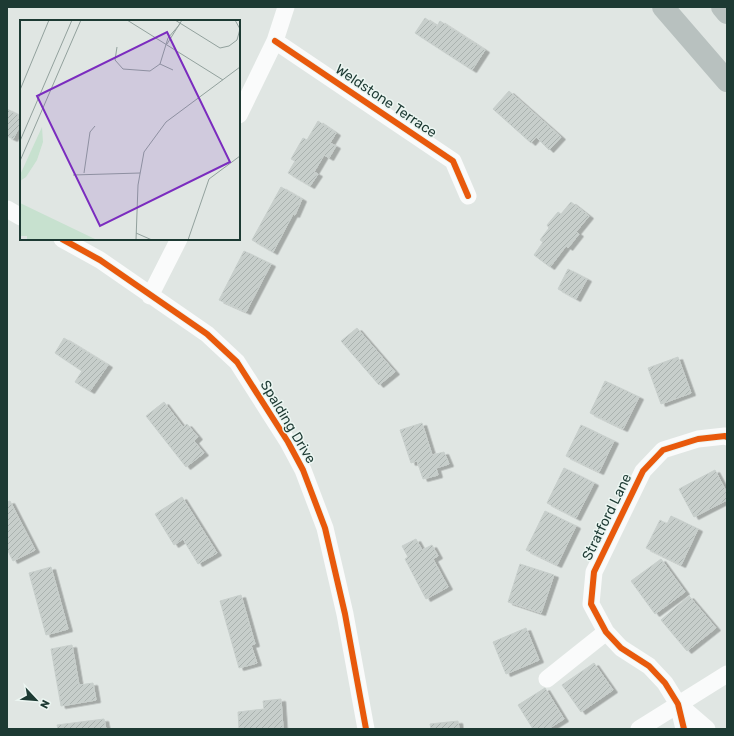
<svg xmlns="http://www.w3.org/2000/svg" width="734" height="736" viewBox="0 0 734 736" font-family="Rubik,sans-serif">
  <defs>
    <pattern id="building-hatch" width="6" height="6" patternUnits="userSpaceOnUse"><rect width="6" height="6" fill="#c7cecb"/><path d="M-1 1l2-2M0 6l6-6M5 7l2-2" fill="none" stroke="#aab2af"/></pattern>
    <filter id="shadow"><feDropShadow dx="4.5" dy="2.5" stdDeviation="0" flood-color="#0004"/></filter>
  </defs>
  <rect width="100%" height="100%" fill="#e0e6e3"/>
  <path fill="url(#building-hatch)" stroke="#c8cfcc" filter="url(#shadow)" d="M425,18L437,26L440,21L485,50L472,70L415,33Z
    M509,91L561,137L549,150L536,137L531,143L493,109Z
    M7,109L21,116V124L13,139L7,136Z
    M318,121L336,133L330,143L336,146L329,158L324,155L314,172L318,174L310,186L288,173L295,161L291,159L303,138L307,140Z
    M281,187L302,199L295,215L293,214L273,252L252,240Z
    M571,202L589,216L576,232L579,234L568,248L566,246L550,267L534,255L543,242L540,240L549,228L547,225L558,212L561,214Z
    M244,251L271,264L246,312L219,300Z
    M568,269L587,279L576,299L558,289Z
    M357,328L395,372L379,385L341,341Z
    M64,338L108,365L90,391L75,382L82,371L55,353Z
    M678,357L691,393L661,404L648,368Z
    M605,381L639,397L623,429L590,413Z
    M164,402L183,427L187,424L198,437L194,441L204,453L186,467L146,416Z
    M422,423L432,455L444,452L449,464L436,468L438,475L423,479L417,461L411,463L400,430Z
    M581,425L614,441L599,472L566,456Z
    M564,468L594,483L576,518L547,503Z
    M715,470L727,493V500L694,517L679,489Z
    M182,497L217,553L198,564L183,539L174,545L155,514Z
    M10,501L35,550L13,561L7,549V502Z
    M545,511L576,526L557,565L526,550Z
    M671,516L698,529L681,565L646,548L660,520L667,524Z
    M416,539L422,550L432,545L438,556L433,559L448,587L426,599L405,559L408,557L402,546Z
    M661,559L685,592L655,614L631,581Z
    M520,564L554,575L541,613L508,602Z
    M51,567L68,629L46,635L29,573Z
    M241,595L255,644L251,645L257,663L239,668L220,601Z
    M689,596L716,628L687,651L661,620Z
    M526,628L539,660L506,674L493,642Z
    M72,645L79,685L93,683L96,700L61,706L51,649Z
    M594,663L613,690L581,712L562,685Z
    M545,688L564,719L548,729H533L518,705Z
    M281,699L283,728L239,729L238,712L264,709L263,701Z
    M104,719L106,729H58L57,725Z
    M458,721L459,729H431L430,724Z"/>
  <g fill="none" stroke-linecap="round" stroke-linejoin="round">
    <path stroke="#fafbfb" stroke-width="17" d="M275,41L453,161L468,196
      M239,115L275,41L286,7
      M7,209L21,217
      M62,239L100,260L207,334L237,362L288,442L303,470L325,528L345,614L366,729
      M150,296L179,239
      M547,679L606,632
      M678,704L707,729
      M639,729L727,674
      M684,729L678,704L665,683L649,666L621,648L606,632L591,604L594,572L643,471L663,450L698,439L725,436L727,437"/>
    <path stroke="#b8c1bf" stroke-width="22" d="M663,7L727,81
      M722,7L727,13"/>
    <defs>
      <path id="cycleway" d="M275,41L453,161L468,196
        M62,239L100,260L207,334L237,362L288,442L303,470L325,528L345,614L366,729
        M684,729L678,704L665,683L649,666L621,648L606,632L591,604L594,572L643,471L663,450L698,439L725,436L727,437"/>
    </defs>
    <use href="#cycleway" stroke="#ecf6f2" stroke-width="8"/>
    <use href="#cycleway" stroke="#e8590c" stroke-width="6"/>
  </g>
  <g text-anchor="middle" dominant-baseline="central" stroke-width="3" stroke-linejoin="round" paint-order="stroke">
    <g font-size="14" fill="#1d3a33" stroke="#ecf6f2">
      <text transform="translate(386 101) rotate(34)">Weldstone Terrace</text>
      <text transform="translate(288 422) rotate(59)">Spalding Drive</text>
      <text transform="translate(607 517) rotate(-64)">Stratford Lane</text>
    </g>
  </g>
  <g transform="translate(20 20)">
    <rect width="220" height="220" fill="#e0e6e3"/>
    <path d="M22,107L23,122L17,140L6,157L0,161V155ZM0,183L77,220H7V216H0Z" fill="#c7e1cf"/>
    <path fill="none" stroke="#92a19d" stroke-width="1" d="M107,0L203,60M155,0L200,28L209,26L217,20L220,9L215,0M147,24L162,0M97,27L95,40L103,49L130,51L140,44L148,18L160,4M140,44L153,50M0,70L29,0M0,121L52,0M0,141L61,0M64,153L70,112L75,106M53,155L120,153M116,213L132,220M116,220L118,165L124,132L146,102L220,47M168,220L189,159L220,136"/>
    <path fill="#7b2cbf" fill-opacity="0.15" stroke="#7b2cbf" stroke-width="2" d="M147,12L210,142L80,206L17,76Z"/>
    <rect width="220" height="220" fill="none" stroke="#1d3a33" stroke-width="2"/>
  </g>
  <rect width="734" height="736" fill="none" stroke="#1d3a33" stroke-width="16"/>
  <g transform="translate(36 700) rotate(116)" stroke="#ecf6f2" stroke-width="3" paint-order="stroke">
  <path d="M0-3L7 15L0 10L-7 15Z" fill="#1d3a33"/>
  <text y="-6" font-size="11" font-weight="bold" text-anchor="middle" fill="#1d3a33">N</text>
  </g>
</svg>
